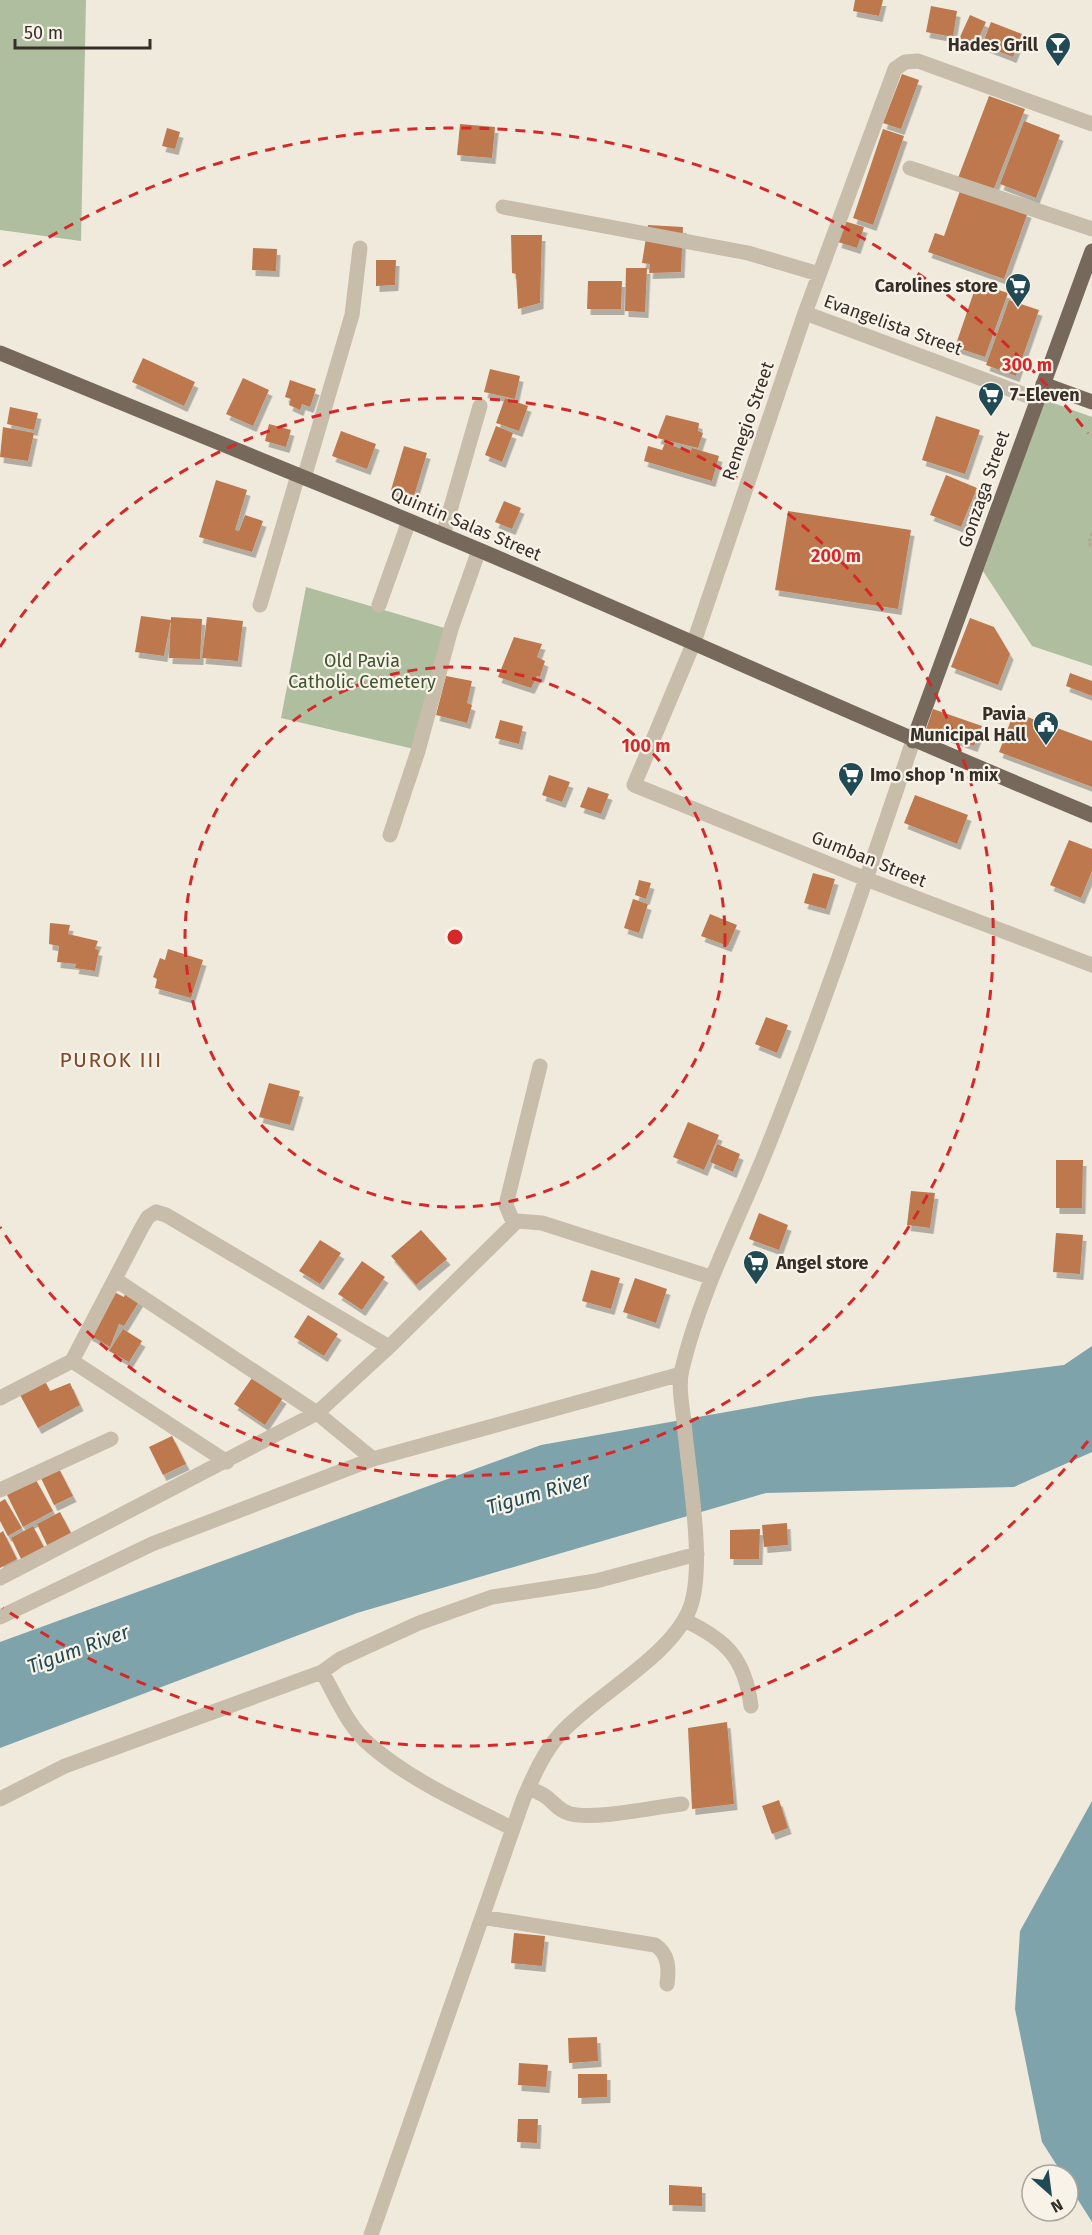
<svg xmlns="http://www.w3.org/2000/svg" width="1092" height="2235" viewBox="0 0 1092 2235" font-family="'Fira Sans',sans-serif">
  <defs>
    <filter id="shadow"><feDropShadow dx="3.5" dy="6" stdDeviation="0" flood-color="#0004"/></filter>
  </defs>
  <rect width="100%" height="100%" fill="#f0eadd"/>
  <path fill="#afbe9e" d="M0,0H86L81,241L0,230Z
    M1045,400L1092,417V666L1032,646L983,571Z
    M306,587L448,629L414,749L281,718Z"/>
  <path fill="#7ea3ab" d="M1092,1346V1452L1014,1487L766,1493L357,1613L0,1748V1642L541,1445L810,1397L1064,1365Z
    M1092,1801V2222L1068,2184V2175H1063L1042,2142L1015,2009L1020,1931Z"/>
  <path fill="#bd794e" filter="url(#shadow)" d="M855,0H883L879,16L853,11Z
    M931,6L957,11L953,37L926,32Z
    M970,15L986,22L975,46L959,39Z
    M991,22L1022,34L1013,57L982,45Z
    M902,74L919,80L901,129L883,123Z
    M989,96L1025,109L993,191L958,178Z
    M1024,121L1060,135L1036,198L1000,184Z
    M460,124L495,127L492,158L457,155Z
    M167,128L180,132L175,149L162,146Z
    M883,129L904,136L873,225L853,218Z
    M961,188L1028,212L1004,279L928,252L935,233L944,236Z
    M844,221L864,227L857,248L838,242Z
    M648,225L683,227L681,272L649,273L650,264L642,263Z
    M511,235H542L540,303L518,309L516,274L512,273Z
    M253,248L277,249L276,271L252,270Z
    M376,260H396L395,285L376,286Z
    M626,268H647L645,312L625,311Z
    M588,281H622L621,309H587Z
    M977,283L1008,293L985,357L955,347Z
    M1009,300L1039,310L1016,376L986,365Z
    M143,358L195,382L184,406L132,382Z
    M490,369L520,376L515,399L484,392Z
    M243,378L269,390L253,426L226,414Z
    M290,380L316,389L310,407L302,404L300,410L289,405L291,399L285,397Z
    M505,398L528,406L519,431L496,423Z
    M10,407L38,413L34,430L7,424Z
    M666,415L699,423L698,431L703,433L698,448L657,438Z
    M936,416L980,430L965,474L922,460Z
    M269,424L291,430L286,447L265,441Z
    M496,426L513,433L502,462L485,455Z
    M3,427L34,433L28,461L0,457Z
    M341,431L376,444L367,469L332,456Z
    M665,443L690,452L692,448L719,456L712,481L644,461L648,446L662,450Z
    M404,446L427,453L414,496L391,490Z
    M946,475L977,488L961,527L930,515Z
    M216,480L247,490L235,530L239,531L245,515L263,521L252,552L199,537Z
    M504,501L521,508L512,529L495,522Z
    M788,511L911,530L898,609L775,590Z
    M141,616L171,620L164,656L135,652Z
    M171,617L202,619L200,659L169,658Z
    M207,617L243,621L238,661L202,658Z
    M970,618L994,627L1010,654L998,685L951,667Z
    M514,637L542,644L537,657L545,661L540,677L537,676L531,688L498,677Z
    M1070,673L1092,681V696L1066,686Z
    M446,676L472,681L467,703L472,705L467,723L436,715Z
    M933,709L982,726L974,746L926,729Z
    M1014,712L1092,741V787L999,752Z
    M500,720L523,726L519,744L495,738Z
    M549,775L570,782L562,802L542,795Z
    M588,787L609,794L601,814L580,807Z
    M915,795L968,815L957,844L904,823Z
    M1069,840L1092,849V871L1081,898L1050,885Z
    M813,873L835,879L826,909L804,903Z
    M639,880L651,883L646,899L635,895Z
    M633,899L648,904L639,933L624,928Z
    M710,914L737,925L728,946L701,936Z
    M50,923L70,925L68,934L98,941L95,949L99,950L95,971L75,968L76,964L57,962L59,946L49,944Z
    M168,949L203,960L191,998L155,988L157,979L153,977L160,958L165,960Z
    M766,1017L788,1025L777,1053L755,1044Z
    M269,1083L300,1091L290,1125L259,1117Z
    M688,1122L719,1135L704,1170L673,1157Z
    M717,1144L740,1154L733,1172L710,1162Z
    M1056,1160H1083L1082,1208H1056Z
    M911,1191L935,1193L930,1228L907,1225Z
    M759,1213L788,1225L779,1250L749,1239Z
    M421,1230L447,1259L416,1285L391,1256Z
    M1056,1233L1083,1235L1080,1274L1053,1272Z
    M320,1240L341,1253L320,1284L299,1271Z
    M362,1261L385,1277L362,1310L338,1294Z
    M591,1270L620,1278L611,1309L582,1301Z
    M635,1278L667,1289L656,1323L623,1312Z
    M110,1290L124,1297L126,1291L140,1300L124,1326L119,1324L110,1347L88,1334Z
    M308,1315L338,1334L324,1356L294,1337Z
    M123,1329L142,1341L129,1362L109,1351Z
    M252,1378L283,1398L265,1425L234,1404Z
    M45,1381L50,1391L70,1383L80,1405L38,1428L19,1393Z
    M172,1436L186,1464L163,1475L149,1447Z
    M57,1465L73,1496L54,1505L39,1474Z
    M36,1480L53,1511L23,1527L7,1495Z
    M5,1499L22,1528L8,1536L0,1521V1502Z
    M60,1512L72,1535L48,1547L37,1524Z
    M787,1523L788,1545L764,1547L762,1525Z
    M33,1526L46,1551L23,1563L11,1538Z
    M760,1529L759,1559H730V1530Z
    M3,1531L17,1559L0,1568V1533Z
    M727,1722L734,1804L692,1809L688,1728Z
    M779,1800L788,1828L772,1834L762,1806Z
    M514,1933L545,1936L542,1966L511,1963Z
    M597,2037L598,2061L569,2063L568,2038Z
    M519,2063L548,2065L546,2087L518,2085Z
    M578,2074H607V2097L578,2098Z
    M518,2119H538L537,2143L517,2142Z
    M669,2185L702,2187V2206L669,2205Z"/>
  <g fill="none" stroke-linecap="round" stroke-linejoin="round">
    <path stroke="#b3a694" stroke-width="3" stroke-dasharray="3 3" stroke-linecap="butt" d="M1092,533L1088,544L1092,545"/>
    <path stroke="#c8bcaa" stroke-width="15" d="M1092,124L918,61L905,62L895,69L805,313L694,642L634,785L866,879L1092,965
      M910,168L1092,229
      M503,207L748,253L819,274
      M805,313L1036,399
      M304,478L352,315L360,248
      M443,535L480,406
      M260,605L298,475
      M379,605L409,521
      M390,835L418,751L451,629L479,550
      M514,1224L506,1205L540,1066
      M116,1280L317,1413L373,1459
      M72,1361L142,1227L148,1217L156,1212L166,1215L389,1347
      M0,1398L72,1361L227,1462
      M0,1490L111,1439
      M0,1578L317,1413L389,1347L517,1221L542,1223L710,1277
      M0,1617L152,1544L373,1459L681,1374
      M684,1620C727,1640 745,1659 751,1706
      M322,1672C336,1696 348,1727 370,1745C411,1781 465,1804 513,1829
      M528,1789C553,1794 553,1810 571,1814C596,1820 654,1807 682,1804
      M0,1799L65,1766L322,1672L340,1659L419,1623L492,1597L596,1581L697,1554
      M482,1917L655,1945C669,1954 669,1969 667,1984
      M371,2235L523,1800C533,1777 543,1753 560,1734C595,1695 671,1657 690,1608C706,1565 688,1471 684,1422C682,1405 678,1386 682,1369C700,1294 735,1227 764,1156C819,1020 866,880 913,741"/>
    <path stroke="#76685b" stroke-width="15" d="M0,353C160,419 320,483 479,550C684,637 886,730 1092,815
      M1043,384L1092,402
      M913,741L1092,251"/>
  </g>
  <g fill="none" stroke="#d62828" stroke-width="3" stroke-dasharray="10 8">
    <circle cx="455" cy="937" r="270"/>
    <path d="M0 647A539 539 0 1 1 0 1227"/>
    <path d="M1088 1441A809 809 0 0 1 3 1608M3 266A809 809 0 0 1 1088 433"/>
  </g>
  <defs>
    <symbol id="bar-pin" viewBox="-11 -11 22 30"><path d="M0 17L-7.5 6A9.5 9.5 0 1 1 7.5 6Z" fill="#214a54" stroke="#f8f3e9"/><path d="M-6-5H6L.8 .8V4.5H3.5V6h-7V4.5H-.8V.8Z" fill="#fff"/></symbol>
    <symbol id="supermarket-pin" viewBox="-11 -11 22 30"><path d="M0 17L-7.5 6A9.5 9.5 0 1 1 7.5 6Z" fill="#214a54" stroke="#f8f3e9"/><path d="M-6-5.5h2.5l.6 2H6L4.5 2H-2.5L-4.4-4H-6ZM-1.5 3.2a1.3 1.3 0 1 0 .1 0ZM3 3.2a1.3 1.3 0 1 0 .1 0Z" fill="#fff"/></symbol>
    <symbol id="civic-pin" viewBox="-11 -11 22 30"><path d="M0 17L-7.5 6A9.5 9.5 0 1 1 7.5 6Z" fill="#214a54" stroke="#f8f3e9"/><path d="M-.6-6.5H3V-4.5H.6V-3L4-1V1h2V6H-6V1h2V-1L-.6-3ZM-1.2 2.5V6h2.4V2.5Z" fill="#fff"/></symbol>
  </defs>
  <g fill-rule="evenodd">
    <use href="#bar-pin" x="1043" y="30" width="30" height="40"/>
    <use href="#supermarket-pin" x="1003" y="271" width="30" height="40"/>
    <use href="#supermarket-pin" x="976" y="380" width="30" height="40"/>
    <use href="#civic-pin" x="1031" y="709" width="30" height="40"/>
    <use href="#supermarket-pin" x="836" y="760" width="30" height="40"/>
    <use href="#supermarket-pin" x="741" y="1248" width="30" height="40"/>
  </g>
  <g text-anchor="middle" dominant-baseline="central" stroke-width="4.5" stroke-linejoin="round" paint-order="stroke">
    <g font-size="18" font-weight="bold" fill="#362f29" stroke="#f8f3e9" text-anchor="end">
      <text x="1038" y="45">Hades Grill</text>
      <text x="998" y="286">Carolines store</text>
      <text x="1010" y="395" text-anchor="start">7-Eleven</text>
      <text x="1026" y="714">Pavia<tspan x="1026" dy="21">Municipal Hall</tspan></text>
      <text x="870" y="775" text-anchor="start">Imo shop 'n mix</text>
      <text x="776" y="1263" text-anchor="start">Angel store</text>
    </g>
    <g font-size="18" fill="#362f29" stroke="#f8f3e9">
      <text transform="translate(893 325) rotate(20)">Evangelista Street</text>
      <text transform="translate(748 421) rotate(-71)">Remegio Street</text>
      <text transform="translate(984 489) rotate(-71)">Gonzaga Street</text>
      <text transform="translate(466 524) rotate(23)">Quintin Salas Street</text>
      <text transform="translate(869 859) rotate(22)">Gumban Street</text>
    </g>
    <g font-size="18" fill="#40522e" stroke="#f8f3e9">
      <text x="362" y="661">Old Pavia<tspan x="362" dy="21">Catholic Cemetery</tspan></text>
    </g>
    <g font-size="20" font-style="italic" fill="#214a54" stroke="#f8f3e9">
      <text transform="translate(538 1493) rotate(-16)">Tigum River</text>
      <text transform="translate(78 1649) rotate(-20)">Tigum River</text>
    </g>
    <g font-size="21" letter-spacing="1.5" fill="#7f4928" stroke="#f8f3e9">
      <text x="111" y="1060">PUROK III</text>
    </g>
  </g>
  <circle cx="455" cy="937" r="9" fill="#d62828" stroke="#f8f3e9" stroke-width="3"/>
  <g font-size="18" text-anchor="middle" font-weight="bold" fill="#d62828" stroke="#f8f3e9" stroke-width="4.5" stroke-linejoin="round" paint-order="stroke">
    <text x="1027" y="371">300 m</text>
    <text x="836" y="562">200 m</text>
    <text x="646" y="752">100 m</text>
  </g>
  <g transform="translate(1050 2193) rotate(152)"><circle r="28" fill="#f8f3e9" stroke="#aaa59c" stroke-width="1.5"/>
  <path d="M0-4.5L10 22L0 15L-10 22Z" fill="#214a54"/>
  <text y="-9" font-size="16" font-weight="bold" text-anchor="middle" fill="#362f29">N</text>
  </g>
  <path d="M15 39v9h135v-9" fill="none" stroke="#362f29" stroke-width="3"/>
  <text x="24" y="39" font-size="18" fill="#362f29" stroke="#f8f3e9" stroke-width="4.5" paint-order="stroke">50 m</text>
</svg>
